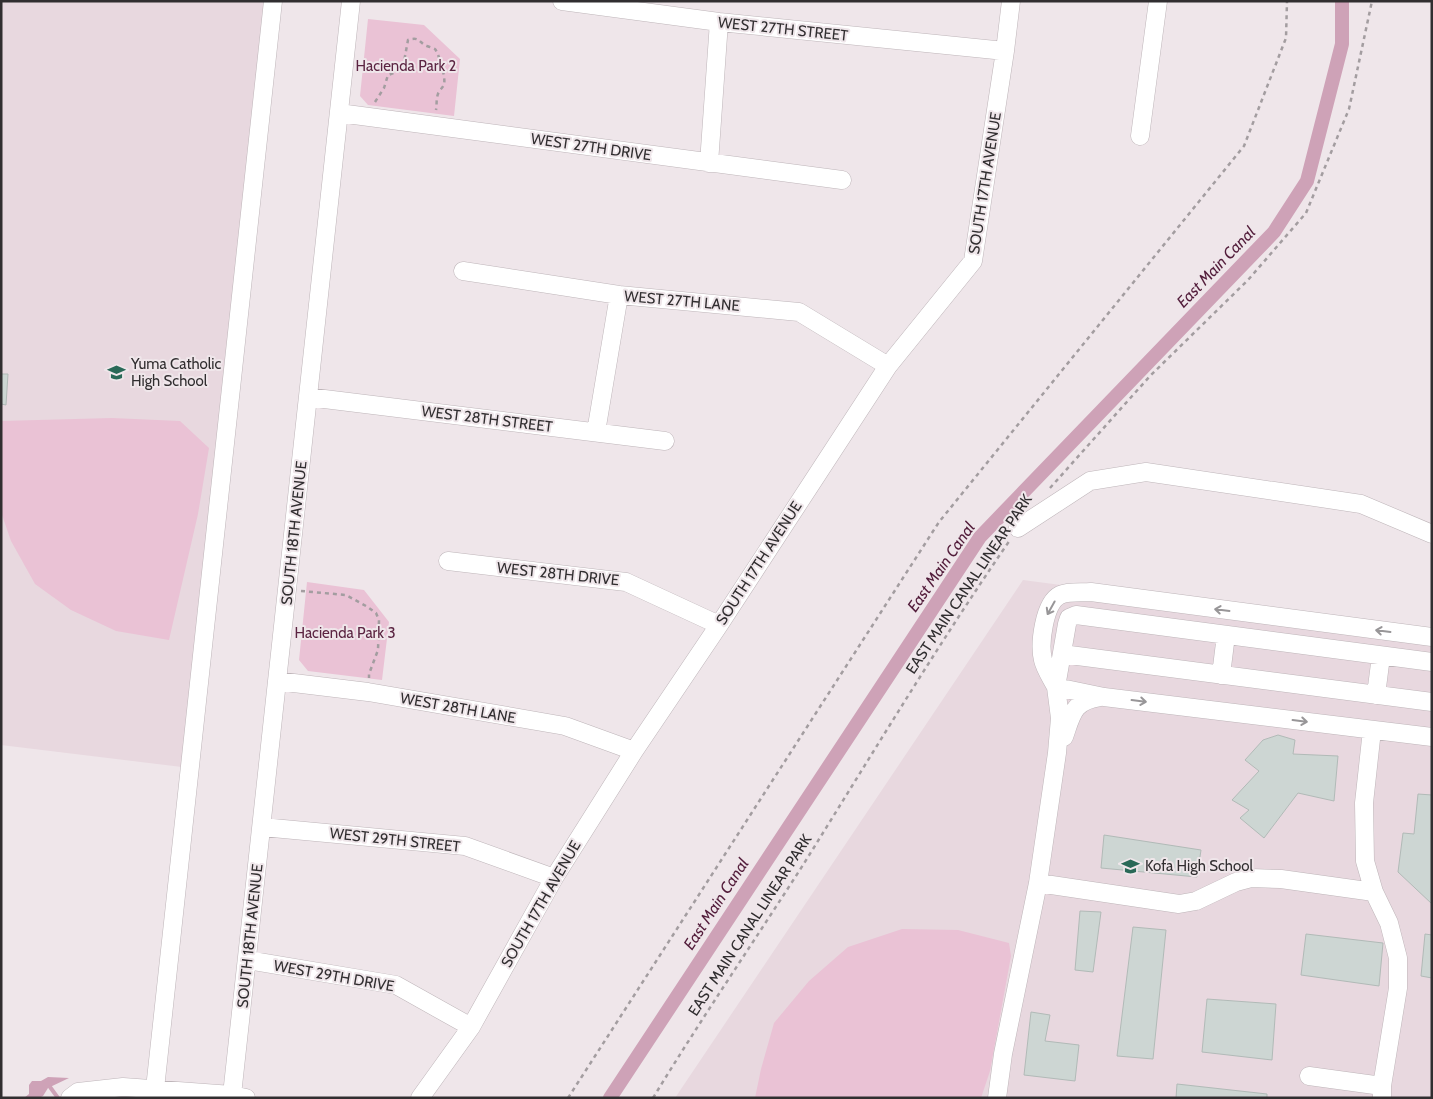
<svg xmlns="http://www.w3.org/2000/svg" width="1433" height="1099" viewBox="0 0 1433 1099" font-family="Cabin,sans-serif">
  <rect width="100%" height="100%" fill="#efe6ea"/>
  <path fill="#e8d8df" d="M1,1H273L190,768L1,745Z
    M1023,580L1432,634V1098H675Z"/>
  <path fill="#eac2d5" d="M368,19L424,25L460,59L454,116L368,105L360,96Z
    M112,418L180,421L209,448L198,514L169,640L116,631L71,610L35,584L11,541L1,512V421Z
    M307,582L364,590L389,622L382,680L308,671L299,660Z
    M902,929L958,930L1009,943L1011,956L990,1071L981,1098H755L761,1069L774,1023L809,981L848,947Z"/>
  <path fill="#cea2b7" d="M48,1077L69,1078L48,1088L43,1096L39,1098H24L29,1094V1085L32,1081H41Z"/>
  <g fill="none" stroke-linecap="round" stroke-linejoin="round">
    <path stroke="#cea2b7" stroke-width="4" d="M50,1087L58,1098"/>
    <path stroke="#cea2b7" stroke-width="14" d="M610,1098L980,537L1274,232L1307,181L1342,44V1"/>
  </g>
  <path fill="#cdd6d3" stroke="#b1bab7" d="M1,374H8L6,405L1,404Z
    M1278,735L1295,740L1293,754L1338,756L1334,801L1298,793L1264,838L1240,818L1249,810L1232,800L1259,771L1245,760L1263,740Z
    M1418,794L1432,795V904L1398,872L1403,833L1414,834Z
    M1104,835L1201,850L1197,877L1101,868Z
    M1080,911L1101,912L1093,972L1075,970Z
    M1133,927L1166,930L1153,1059L1117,1056Z
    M1306,934L1383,943L1379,986L1301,975Z
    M1425,934L1432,935V978L1421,976Z
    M1207,999L1276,1004L1272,1060L1202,1052Z
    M1031,1012L1050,1015L1045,1041L1079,1045L1075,1081L1024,1075Z
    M1177,1084L1267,1094V1098H1176Z"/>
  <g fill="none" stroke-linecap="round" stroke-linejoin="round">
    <defs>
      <path id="minor" d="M562,1L719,22L1005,51
        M339,113L842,180
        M1140,136L1158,1
        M709,163L719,22
        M463,271L619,295L799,312L888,366
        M308,397L665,441
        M596,432L619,295
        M1018,528L1090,481L1146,472L1361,504L1432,534
        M448,561L626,582L719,625
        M1062,654L1432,702
        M1221,675L1226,635
        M277,681L368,692L565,726L634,751
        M1056,687C1052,679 1045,669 1043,660C1039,644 1044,603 1060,595C1069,591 1082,593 1091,592L1432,637
        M1056,687L1104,697L1432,737
        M1376,695L1381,656
        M1372,730L1364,803L1365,861L1374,892L1389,923L1398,958V988L1382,1086V1098
        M1064,737C1072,714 1073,701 1100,697
        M262,827L465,846L554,878
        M1038,883L1179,904L1196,901L1236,882L1251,878L1281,879L1374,892
        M247,960L396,985L471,1027
        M1309,1076L1382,1086
        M232,1095L351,1
        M70,1098L78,1092L123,1087L232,1095L246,1098
        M154,1098L273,1
        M420,1098L471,1027L554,878L634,751L719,625L888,366L973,261L1005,51L1011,1
        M997,1098L1003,1054L1038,883L1057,753L1060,718L1056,687L1067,624L1069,618L1076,615L1432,662"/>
    </defs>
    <use href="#minor" stroke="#beb5b9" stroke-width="19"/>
    <path stroke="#a39da0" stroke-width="2.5" stroke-dasharray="4 4" stroke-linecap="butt" d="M375,102L384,88L388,75L400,71L403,67L408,40C420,36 419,43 427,46C430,47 433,48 435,49C439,54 446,78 444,84C443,88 439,90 438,94C436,99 437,105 436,110
      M1050,488L1150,376L1248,280L1306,213L1349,109L1372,1
      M301,591L346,595L366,606L376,613L379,620L378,650L369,674V678
      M568,1098L939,522L1244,146L1286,38L1287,1
      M653,1098C701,1019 753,943 803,865C871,756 937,646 1010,540"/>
    <use href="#minor" stroke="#fff" stroke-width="18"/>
  </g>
  <defs><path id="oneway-shaft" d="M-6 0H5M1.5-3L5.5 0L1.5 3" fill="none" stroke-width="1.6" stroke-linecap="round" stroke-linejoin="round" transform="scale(1.25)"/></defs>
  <g stroke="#989698">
    <use href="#oneway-shaft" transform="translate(1051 608) rotate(119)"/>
    <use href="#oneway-shaft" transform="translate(1222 610) rotate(-173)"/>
    <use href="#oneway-shaft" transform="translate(1383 631) rotate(-173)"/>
    <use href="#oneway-shaft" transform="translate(1139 701) rotate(7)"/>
    <use href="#oneway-shaft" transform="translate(1300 721) rotate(7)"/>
  </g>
  <defs>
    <symbol id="school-bare" viewBox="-9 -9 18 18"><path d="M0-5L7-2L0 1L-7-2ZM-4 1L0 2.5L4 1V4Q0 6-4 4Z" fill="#296957" stroke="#efe6ea" stroke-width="2.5" paint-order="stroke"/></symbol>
  </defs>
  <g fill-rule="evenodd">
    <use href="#school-bare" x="104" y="360" width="25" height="25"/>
    <use href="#school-bare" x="1118" y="854" width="25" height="25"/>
  </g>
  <g text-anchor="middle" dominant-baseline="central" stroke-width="4" stroke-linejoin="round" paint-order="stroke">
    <g font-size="15" fill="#312e30" stroke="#efe6ea">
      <text transform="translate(783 29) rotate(6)">WEST 27TH STREET</text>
      <text transform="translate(591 147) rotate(8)">WEST 27TH DRIVE</text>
      <text transform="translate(985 183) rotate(-81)">SOUTH 17TH AVENUE</text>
      <text transform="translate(682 301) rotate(5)">WEST 27TH LANE</text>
      <text transform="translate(487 419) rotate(7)">WEST 28TH STREET</text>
      <text transform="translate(294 533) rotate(-84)">SOUTH 18TH AVENUE</text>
      <text transform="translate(759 563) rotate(-57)">SOUTH 17TH AVENUE</text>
      <text transform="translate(558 574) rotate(6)">WEST 28TH DRIVE</text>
      <text transform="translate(969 584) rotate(-56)">EAST MAIN CANAL LINEAR PARK</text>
      <text transform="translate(458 708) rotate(10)">WEST 28TH LANE</text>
      <text transform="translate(395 840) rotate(6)">WEST 29TH STREET</text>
      <text transform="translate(541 904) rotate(-60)">SOUTH 17TH AVENUE</text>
      <text transform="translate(750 925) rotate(-57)">EAST MAIN CANAL LINEAR PARK</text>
      <text transform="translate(250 936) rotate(-84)">SOUTH 18TH AVENUE</text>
      <text transform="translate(334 976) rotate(10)">WEST 29TH DRIVE</text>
    </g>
    <g font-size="15" fill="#5b2442" stroke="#efe6ea">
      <text x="406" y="66">Hacienda Park 2</text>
      <text x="345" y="633">Hacienda Park 3</text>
    </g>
    <g font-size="15" fill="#312e30" stroke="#efe6ea" text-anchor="start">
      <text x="131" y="364">Yuma Catholic<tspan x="131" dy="17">High School</tspan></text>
      <text x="1145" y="866">Kofa High School</text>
    </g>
    <g font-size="16" font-style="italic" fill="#521c3a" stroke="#efe6ea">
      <text transform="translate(1216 267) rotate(-46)">East Main Canal</text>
      <text transform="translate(941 567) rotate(-55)">East Main Canal</text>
      <text transform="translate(716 904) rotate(-57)">East Main Canal</text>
    </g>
  </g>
  <rect width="1433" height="1099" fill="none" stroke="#312e30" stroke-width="5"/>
</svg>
